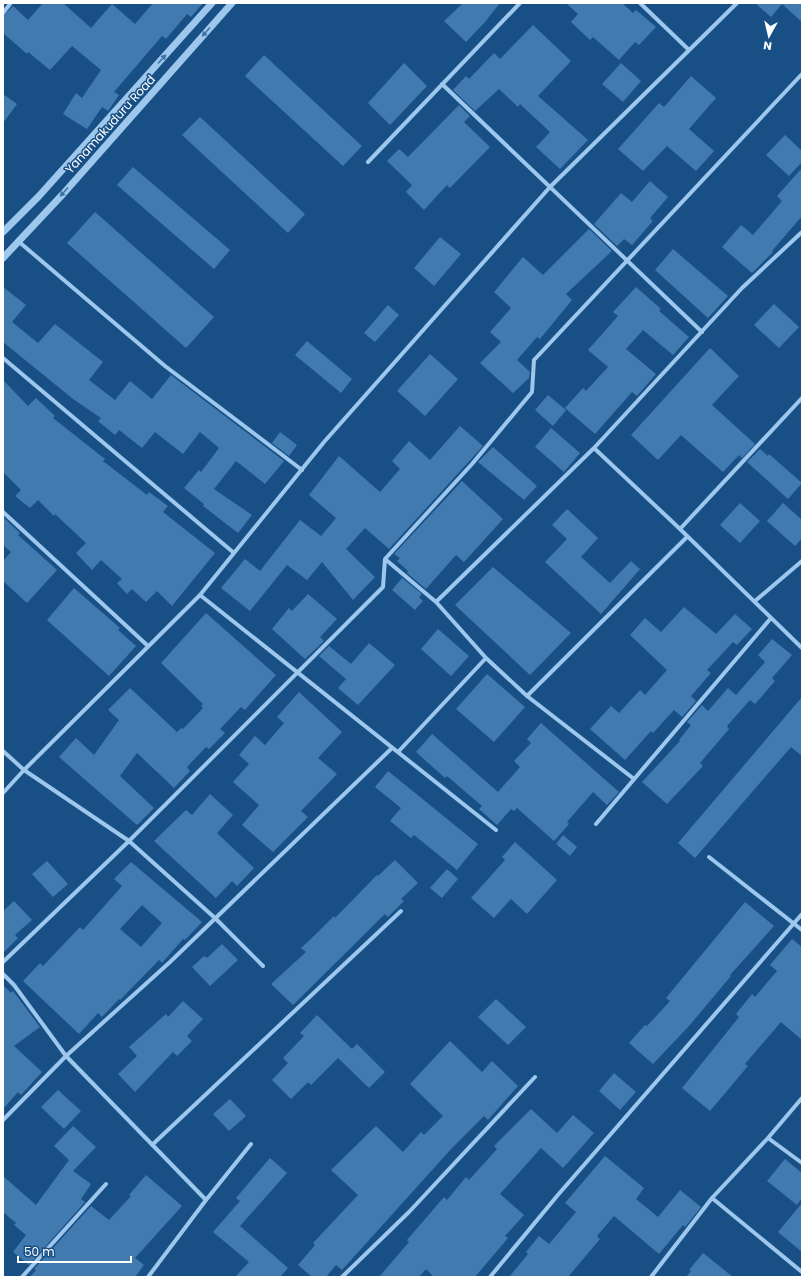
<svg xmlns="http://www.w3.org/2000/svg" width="805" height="1280" viewBox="0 0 805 1280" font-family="Poppins,sans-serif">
  <rect width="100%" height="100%" fill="#185086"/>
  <path fill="#417aaf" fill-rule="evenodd" d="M43,3H63L91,28L112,4L135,24L153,3H203L191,17L187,14L166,39L162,36L114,92L119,95L108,111L102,107L87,129L63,114L76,93L82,98L101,70L72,46L50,70L28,52L27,54L3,33V16L13,6L28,20Z
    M463,3H500L485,22L466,42L444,21Z
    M566,3H622L633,13L636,10L656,27L639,45L635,42L619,60L593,37L590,40L571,22L578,14Z
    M755,3H802V22L782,4L771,17Z
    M533,25L571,61L538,96L588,140L560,169L536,147L550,132L520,104L518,107L499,89L475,111L453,90L466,76L469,79L494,53L500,59Z
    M264,55L362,146L343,166L245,76Z
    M404,63L427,86L390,125L368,103Z
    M621,63L641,81L623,102L602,84Z
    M691,76L716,98L689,129L714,151L696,171L667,146L643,171L618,149L659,103L664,107Z
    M3,94L17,104L3,123Z
    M459,105L470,116L464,122L490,147L450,188L447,185L424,210L406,192L412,185L387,161L399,149L408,157Z
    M200,117L305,214L288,233L182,135Z
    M785,135L802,151V162L789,176L766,155Z
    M133,167L230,250L214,269L117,185Z
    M802,168V216L772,251L773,252L752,273L722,247L741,225L753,235L782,201L777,196Z
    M650,181L668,197L650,218L653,221L632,245L624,239L617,246L594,224L621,193L632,202Z
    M95,212L214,317L186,348L67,243Z
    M589,229L612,251L566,294L572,300L540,339L537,337L517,360L530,372L529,378L513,393L480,363L501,342L490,332L511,308L494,292L523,257L543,275Z
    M440,237L461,254L434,286L414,268Z
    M673,249L728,296L708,318L655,270Z
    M3,287L26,305L12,322L38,343L55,324L103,362L89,380L115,400L130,381L152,399L171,375L284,461L265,484L236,461L214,489L252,515L238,533L203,506L204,504L184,488L199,470L201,472L219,448L200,432L183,454L155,432L142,448L119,430L115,435L98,421L101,418L73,399L3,342Z
    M636,287L661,309L659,311L689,337L673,355L643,330L626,349L656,374L637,396L632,392L595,434L565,408L583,388L586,391L608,367L588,350L618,316L613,312Z
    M774,304L799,327L779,348L754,325Z
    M388,305L399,315L375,342L364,333Z
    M307,341L352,379L341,393L295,355Z
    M710,348L739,376L712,405L755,444L742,458L739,455L723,472L681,435L658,460L631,435Z
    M430,354L458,379L425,416L397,391Z
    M3,380L28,406L36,398L55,416L53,418L105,459L103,461L147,495L149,492L168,506L163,512L215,553L172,606L157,591L146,602L132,589L127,594L117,583L122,579L101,560L92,570L76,553L86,543L55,514L54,516L38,500L30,508L15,496L21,490L3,472Z
    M548,395L566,410L553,426L535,410Z
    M460,426L483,446L389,549L365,528L346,549L375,577L353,600L322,562L307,580L287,565L250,611L221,588L245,559L260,571L300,520L321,536L336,518L309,495L339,456L380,492L400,469L392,461L409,441L430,460Z
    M551,428L580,453L564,472L535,447Z
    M280,432L297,445L289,456L272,443Z
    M493,447L537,486L524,500L478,462Z
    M760,449L768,456L769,454L802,483L788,499L747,462Z
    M462,481L503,519L464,562L456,555L426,589L407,573L408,571L397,561L400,558L394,554Z
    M740,503L760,521L740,543L720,525Z
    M783,503L802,520V538L795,546L767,521Z
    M567,509L598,538L581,557L610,583L631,561L640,569L601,614L545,562L567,539L552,525Z
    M3,517L20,533L18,535L57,570L27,603L3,581V561L11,552L3,545Z
    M493,567L571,633L530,675L455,605Z
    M402,578L422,594L419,597L423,601L415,610L392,590Z
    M74,588L120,628L118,630L136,646L109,676L47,620Z
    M308,594L337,619L320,637L324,641L305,659L272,629L289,608L292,611Z
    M684,607L716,634L735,614L752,629L737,645L733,642L707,670L711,673L691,696L696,701L682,717L674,710L653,733L651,731L625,760L590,729L611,706L619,713L640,690L645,695L667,670L630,635L645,618L661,632Z
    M206,613L276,675L245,710L241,707L220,729L225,733L209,749L206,747L187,767L190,771L174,788L137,753L120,776L154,808L137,825L59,757L76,738L94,755L119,720L108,710L130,688L177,732L181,728L183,729L203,708L201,706L203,704L161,663Z
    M438,629L469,656L451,676L421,649Z
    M772,639L792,655L772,678L775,681L755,704L750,700L727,726L729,729L700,763L703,766L667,804L642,782L680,741L679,740L691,725L687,722L702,705L708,711L728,688L736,695L765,662L758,655Z
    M369,643L395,665L358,705L338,688L346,679L319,656L329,646L351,664Z
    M487,674L525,707L494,742L456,709Z
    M299,692L342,732L318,758L337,774L301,811L308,817L273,852L242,825L259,805L233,782L249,764L239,755L255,736L265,745L284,723L277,717Z
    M802,697V756L791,747L695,858L678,843Z
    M541,723L619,792L607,805L593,792L567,822L569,824L554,841L517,808L514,811L511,809L497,825L479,809L482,806L447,776L445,778L416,752L432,734L498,792L520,767L514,761L531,743L527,739Z
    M388,771L478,844L457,870L414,835L411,838L390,821L401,808L375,787Z
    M210,794L233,815L217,833L254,868L237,886L232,881L216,898L154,841L186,810L192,815Z
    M563,835L577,847L570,856L556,844Z
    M515,842L557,880L527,914L511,899L494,918L471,898L505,860L502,857Z
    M395,860L418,883L401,899L404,901L388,917L385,914L293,1005L271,984L306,952L301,948L317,933L334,916L335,918L377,875L378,876Z
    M47,861L68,884L53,897L32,874Z
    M131,862L202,922L185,940L183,939L162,963L159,960L120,1000L119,999L102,1017L98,1013L79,1034L23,981L40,963L43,966L80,927L83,930L122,886L114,879ZM142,905L162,923L141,947L120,929Z
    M447,869L458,879L442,898L430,888Z
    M14,901L32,920L15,935L18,938L3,953V911Z
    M745,902L774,926L730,975L731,976L689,1026L653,1064L629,1043L645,1025L647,1026L670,1001L666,998Z
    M792,939L802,947V1040L781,1022L745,1064L748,1066L710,1111L682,1088L739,1017L736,1014L752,994L755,997L777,971L770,965Z
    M222,944L238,960L210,986L192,967L204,956L207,958Z
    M3,985L11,993L13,991L40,1027L14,1046L42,1072L21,1095L18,1092L3,1109Z
    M496,999L526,1027L508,1045L478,1017Z
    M183,1001L203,1019L187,1036L192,1041L177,1056L173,1052L135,1092L118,1074L137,1056L129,1047L166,1014L168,1017Z
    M317,1015L352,1049L357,1044L385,1072L369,1088L338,1058L311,1085L308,1082L291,1099L272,1080L288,1063L283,1058L304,1036L300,1033Z
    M450,1041L482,1072L492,1061L518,1086L488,1120L484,1116L452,1148L342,1270L336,1265L326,1277H312L298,1265L315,1245L313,1243L358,1195L331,1170L376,1126L403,1152L421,1132L424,1135L443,1116L410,1084Z
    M614,1073L636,1092L620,1110L599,1091Z
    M58,1090L81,1111L64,1129L41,1107Z
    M230,1099L246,1116L229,1131L213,1114Z
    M531,1109L557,1133L573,1115L594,1133L563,1168L541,1148L500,1194L524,1215L505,1236L508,1238L475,1277H434L426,1269L419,1277H379L409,1242L407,1240L444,1197L447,1200L466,1177L469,1180L497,1149L494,1146Z
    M73,1126L96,1147L73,1171L91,1184L81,1199L85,1202L29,1265L13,1252L26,1235L14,1225L16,1223L3,1212V1176L36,1205L69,1160L54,1146Z
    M605,1156L644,1188L636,1199L658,1217L680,1190L701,1207L685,1227L683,1225L659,1254L614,1216L597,1236L600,1239L568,1277H509L528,1254L526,1252L539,1236L549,1244L576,1212L565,1203Z
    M270,1158L287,1173L240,1226L288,1268L280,1277H235L249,1262L213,1232L240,1201L236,1198Z
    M785,1159L802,1173V1198L797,1205L767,1181Z
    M146,1175L182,1206L135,1258L144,1265L135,1277H30L36,1270L34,1269L91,1206L109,1220L131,1196L129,1195Z
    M802,1203V1252L778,1232Z
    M703,1253L733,1277H686L691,1271L689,1270Z"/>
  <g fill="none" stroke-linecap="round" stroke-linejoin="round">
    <path stroke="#9ec7ed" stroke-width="4" d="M640,3L689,50
      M3,13L10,4
      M442,84L702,332
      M368,162L520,3
      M802,232L742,288L594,448L680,529L802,648
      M18,241L165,366L302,470
      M3,358L234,553
      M594,448L436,602L486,658L527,696L634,779
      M3,512L148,646
      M680,529L802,398
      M385,559L436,602
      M755,601L802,561
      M527,696L687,537
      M3,751L24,770L129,841L215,918L263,966
      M398,752L486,658
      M3,793L24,770L200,595
      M596,824L771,618
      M496,830L200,595L324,442L550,187L737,3
      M709,857L802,930
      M3,962L129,841L383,587L385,559L472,464L532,392L534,360L802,74
      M3,974L14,985L66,1056L206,1200
      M802,1098L768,1138L712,1198L802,1272
      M3,1120L66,1056L170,962L392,748
      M768,1138L802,1163
      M152,1145L401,911
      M22,1277L106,1184
      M148,1277L206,1200L251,1144
      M342,1277L409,1212L535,1077
      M490,1277L557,1196L802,914
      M651,1277L712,1198"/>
    <path stroke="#9ec7ed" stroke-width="7" d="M3,232L39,196L212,3
      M3,258L63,194L232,3"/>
  </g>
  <defs><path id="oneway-solid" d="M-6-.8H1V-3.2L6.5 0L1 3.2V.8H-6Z"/></defs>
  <g fill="#4074a5">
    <use href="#oneway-solid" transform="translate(206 32) rotate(132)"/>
    <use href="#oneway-solid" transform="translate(162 59) rotate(-48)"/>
    <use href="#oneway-solid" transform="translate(64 192) rotate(132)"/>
  </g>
  <g text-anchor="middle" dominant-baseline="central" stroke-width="3" stroke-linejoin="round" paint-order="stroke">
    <g font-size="12" fill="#fff" stroke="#185086">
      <text transform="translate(110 124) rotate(-48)">Yanamakuduru Road</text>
    </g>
  </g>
  <rect width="805" height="1280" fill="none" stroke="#ffffff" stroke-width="8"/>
  <g transform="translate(769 36) rotate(188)" stroke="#185086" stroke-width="3" paint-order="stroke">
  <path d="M0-3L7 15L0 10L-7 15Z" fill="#ffffff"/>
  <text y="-6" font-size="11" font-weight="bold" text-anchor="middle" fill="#ffffff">N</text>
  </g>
  <path d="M18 1256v6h113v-6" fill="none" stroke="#ffffff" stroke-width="2"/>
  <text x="24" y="1256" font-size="12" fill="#ffffff" stroke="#185086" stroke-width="3" paint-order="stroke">50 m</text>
</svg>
